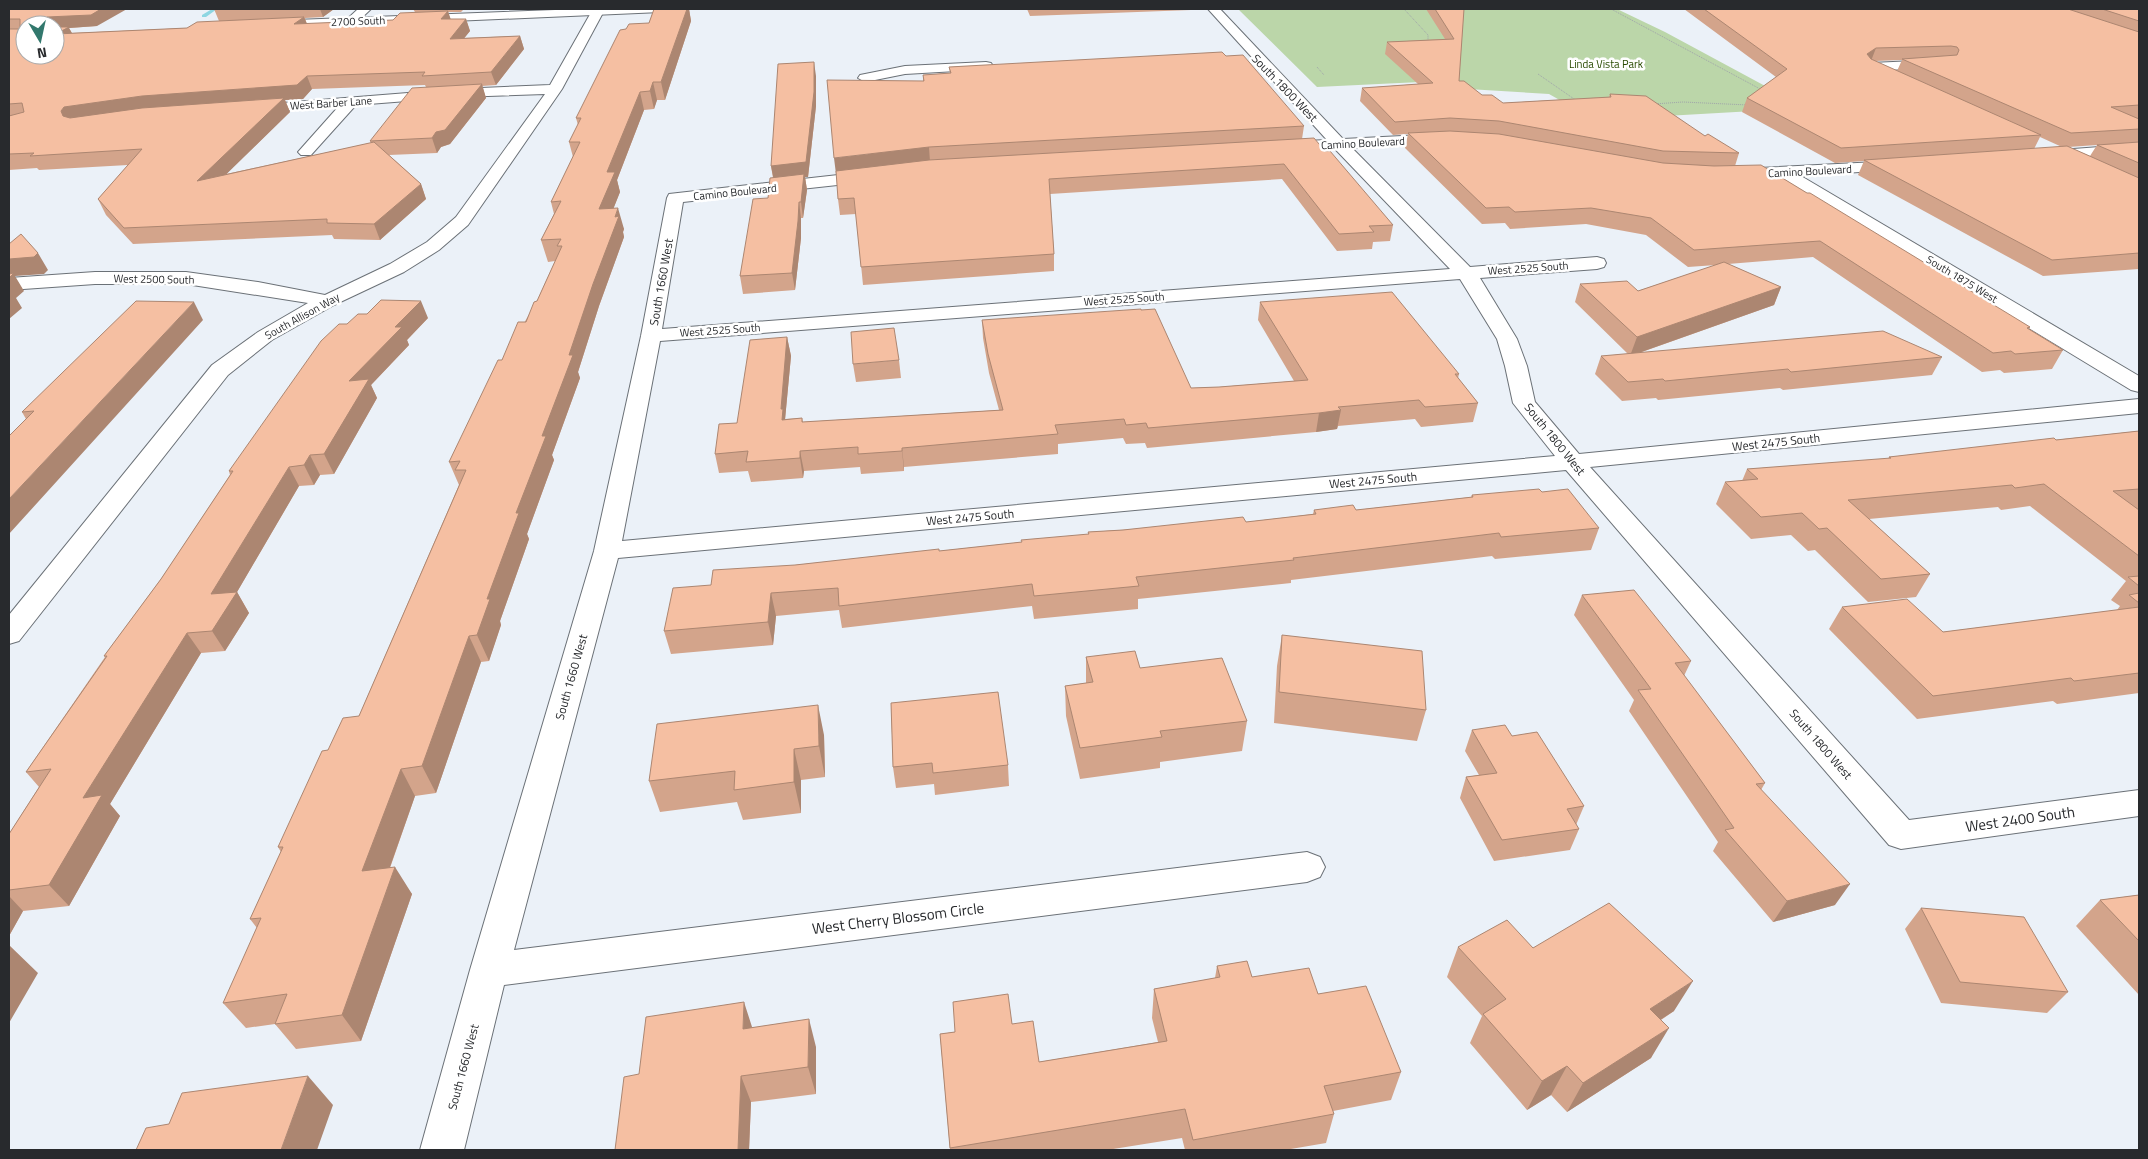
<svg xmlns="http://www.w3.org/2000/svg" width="2148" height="1159" viewBox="0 0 2148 1159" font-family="'Titillium Web',sans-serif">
  <rect width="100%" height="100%" fill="#ebf1f8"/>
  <path fill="#bbd6a9" d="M1238,9H1617L1665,32L1806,108L1595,120L1549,94L1468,89L1420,82L1317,87Z"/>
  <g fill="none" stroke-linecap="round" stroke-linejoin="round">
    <path fill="#8dd6e2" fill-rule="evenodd" d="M212,9H217L206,17H202V15Z"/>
    <defs>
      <path id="minor" d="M358,9H371L354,25H346L344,22Z
        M593,9H605L562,89L468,225L439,250L404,272L334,305L272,340L228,375L19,641L9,644V615L212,365L258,332L308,303L186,284H95L9,290V278L95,272H186L258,282L325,295L390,264L427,242L456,217L545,94L458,97L356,105L311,155H301L298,152L339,106L250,113L245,112L243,109L245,106L458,89L550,85Z
        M1208,9H1220L1343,139L1442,134L1447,136L1450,139L1447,142L1442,144L1352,148L1470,267L1597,257L1604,259L1606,263L1604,267L1597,269L1480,278L1517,339L1527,366L1535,402L1579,454L2139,399V413L1590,467L1909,820L2139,790V816L1901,849L1889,845L1566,470L618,558L514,950L1307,852L1320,857L1325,867L1320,877L1307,882L504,985L464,1150H420L470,970L594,551L641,336L667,198L669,194L874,171L880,173L882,176L880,179L874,181L683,202L662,329L1450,269L1335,149L1278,150L1275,147L1278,144L1283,142L1327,140ZM1460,279L1497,339L1505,366L1513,403L1555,456L622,541L660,341Z
        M1937,60L1942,61L1944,64L1942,67L1871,71L1864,67L1871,63Z
        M986,62L991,63L993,66L991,69L905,74L865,82L858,78L860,75L905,66Z
        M2139,144V154L2047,161L2041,159L2039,156L2041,153L2047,151Z
        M1897,161L1903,163L1905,166L1903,169L1801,176L2139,376V392L2131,390L1780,177L1738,179L1732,177L1730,174L1732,171L1738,169Z"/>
      <path id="secondary" d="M582,9H667L661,12L269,29L263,25L269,21Z"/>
    </defs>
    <use href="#minor" stroke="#6b7177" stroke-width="2"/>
    <use href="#secondary" stroke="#6b7177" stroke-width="2"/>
    <path stroke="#a0a4aa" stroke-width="1" stroke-dasharray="1 1" stroke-linecap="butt" d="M1338,9H1374
      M1404,9L1428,35V43
      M1611,9L1762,90
      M1317,67L1324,75
      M1538,74L1577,101
      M1654,104L1683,102L1748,105"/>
    <use href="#minor" fill="#fff" fill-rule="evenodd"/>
    <use href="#secondary" fill="#fff" fill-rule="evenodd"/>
  </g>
  <path fill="#d3a48b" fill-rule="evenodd" d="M9,9L97,26L69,28L72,33L187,28L219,21L214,9H334L323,17L305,18L307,24L393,20L415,12L413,9H464L461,12H448L450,19H466L470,31L464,38L520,36L524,49L496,85L482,86L486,98L450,144L441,147L437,153L389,155L421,184L426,199L380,240L334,239L332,235L133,244L106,215L98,199L128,165L39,170L37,168L9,170ZM425,85L426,87L370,141L371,143L226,174L290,112L285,100L303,99L312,89Z
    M654,9H689L691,21L665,100H657L654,109L644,110L617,180L620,192L613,209L624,229L623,232L624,237L599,306L578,372L580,378L552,455L554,460L527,534L529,539L500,621L501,625L489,661L481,662L436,793L415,796L390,868L412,894L361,1041L296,1049L275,1024L246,1028L223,1003L257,928L250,919L281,852L278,847L328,750L359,716L459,485L449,462L502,360L537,301L555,261L548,262L541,240L554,214L551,202L573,157L569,142L578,125L576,118L626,29L649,23Z
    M1027,9H1191V10L1030,16Z
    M1426,9H1464L1459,81L1482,95L1503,103L1609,97L1610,94L1705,136L1739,153L1735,166L2030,327L2029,329L2063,350L2052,369L2004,373L2000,370L1982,372L1813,257L1728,264L1781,287L1774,305L1639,353L1942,357L1932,375L1783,390L1780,388L1658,400L1656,398L1622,401L1595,374L1601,356L1628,354L1575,302L1580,284L1638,291L1716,265L1688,267L1646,235L1586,224L1510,229L1505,223L1482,224L1405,148L1408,134L1393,135L1360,101L1362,88L1418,84L1385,54L1387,42L1445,39Z
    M1684,9H2139V269L2043,276L1858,175L1864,161L1835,163L1742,112L1747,98L1776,77ZM1902,60L1897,71L1875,61ZM2040,137L2062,147L2034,149ZM2097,145L2090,156L2068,147Z
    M1226,56L1304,126L1302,139L1325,151L1393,225L1390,241L1373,242L1372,249L1337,251L1282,179L1050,194L1054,254V271L863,285L856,214L840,215L838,199L923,81V75L950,73L949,67Z
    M816,76V106L808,177H805L807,190L803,218H801V238L795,290L743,294L740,276L768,198L773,178L771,166Z
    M1260,302L1459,374L1458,378L1478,403L1473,422L1421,427L1415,419L1338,426L1337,429L1316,432L1147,448L1145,443L1126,444L1123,438L1058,444V454L904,467V471L861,474L860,467L804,471L803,478L751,482L748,471L719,473L715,454L737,423L787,337L791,356L785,419L802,418L803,422L999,410L989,373L983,338L982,320L1191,388L1219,387L1294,381L1258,320Z
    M428,318L407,340L409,345L371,385L377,398L334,474L320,475L314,485L299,486L237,592L249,613L225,651L201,653L110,804L120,816L69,906L23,911L9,936V834L39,787L26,772L105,657L104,656L161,579L230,475L229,471L347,324Z
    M203,320L26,419L22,412Z
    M899,360L901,378L856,382L853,364Z
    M2139,431V509H2137L2139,510V693L2057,704L2053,701L1917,719L1829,629L1842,607L1943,632L2117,610L2120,606L2111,600L2126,581L2030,506L2001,510L1998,507L1869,519L1930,574L1916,597L1868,602L1815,550L1808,551L1791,535L1751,539L1716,504L1725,482L1742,481L1747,469L1888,459L1889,457Z
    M1542,492L1599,528L1591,550L1495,559L1492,556L1291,580V583L1138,599V609L1034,619L1032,606L842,628L839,610L776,616L773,645L671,654L664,631L711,585L795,565L939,551L1088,535V532L1246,522L1313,514L1314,510H1356L1471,497L1472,495Z
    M1582,595L1691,661L1684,676L1765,783L1761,790L1835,905L1773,922L1713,851L1718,842L1629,711L1634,700L1574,615Z
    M1282,635L1426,710L1417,741L1274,723L1277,666Z
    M1086,657L1140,668L1247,721L1242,751L1160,762V768L1080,779L1066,716L1065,686L1086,683Z
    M891,703L1008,765L1009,786L935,795L934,784L896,788L893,767Z
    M1472,730L1512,736L1584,806L1576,825L1579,829L1570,850L1494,861L1460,798L1466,777L1479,775L1465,751Z
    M824,735L825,777L801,780V813L743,820L737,802L660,812L649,781Z
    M2139,895V995L2076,926L2100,900Z
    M1921,908L2068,992L2047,1013L1941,1003L1905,929Z
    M1458,947L1674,1011L1661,1020L1651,1058L1567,1112L1551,1095L1527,1110L1470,1043L1482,1016L1447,977Z
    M1217,966L1252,977L1318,994L1401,1072L1391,1100L1333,1111L1334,1114L1326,1143L1285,1150H1185L1182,1138L1107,1150H950L940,1034L1012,1024L1039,1062L1158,1042L1152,1018L1154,989L1215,978Z
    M753,1027L816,1047V1094L751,1102L749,1150H615L639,1074Z"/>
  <path fill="#ac8671" d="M101,9H127L97,26L69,28L75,39L56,34L55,25H47V17Z
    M320,9H334L323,17Z
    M687,9H689L691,21L665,100L661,82Z
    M448,11L452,23L441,19Z
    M304,17L309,29L294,24Z
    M466,19L470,31L454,51L450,39Z
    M520,36L524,49L496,85L491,72Z
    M1876,48L1871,61L1867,54Z
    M814,62L816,76V106L808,177H805L807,190L803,218L801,202L774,181L771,166Z
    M307,76L312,89L303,99L285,100L290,112L204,196L197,181L281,100L72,121L63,116L61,111L64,107L142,96Z
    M653,82L657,100L654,109L650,91Z
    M482,84L486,98L450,144L441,147L437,153L432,138L436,132Z
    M640,92L644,110L617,180L620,192L605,230L599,209L607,172Z
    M929,147L930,162L836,174L834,158Z
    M421,184L426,199L380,240L374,224Z
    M799,202L801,218V238L795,290L792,273Z
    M618,208L624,229L623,232L624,237L599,306L578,372L580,378L552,455L554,460L527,534L529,539L500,621L501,625L489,661L477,635L487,599Z
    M38,253L48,270L44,274L15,276L24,291L16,298L22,308L9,319V259Z
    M1781,287L1774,305L1630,356L1637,337Z
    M421,301L428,318L407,340L409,345L371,385L377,398L334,474L324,454L349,381L395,327Z
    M194,302L203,320L9,534V499Z
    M787,337L791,356L785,420H782L781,409Z
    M1341,410L1337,429L1316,432L1319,413Z
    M902,448L904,467V471L902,451Z
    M800,451L804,471L803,478L800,458Z
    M310,455L320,475L314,485L304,465Z
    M289,467L299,486L237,592L249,613L225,651L212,631L211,594Z
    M771,593L776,616L773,645L768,622Z
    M187,633L201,653L110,804L120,816L69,906L49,885L83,798Z
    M469,636L481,662L436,793L422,766Z
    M818,705L824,735L825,777L819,746Z
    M794,749L801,780V813L794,782Z
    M401,769L415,796L379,898L362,871Z
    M395,867L412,894L361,1041L342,1015Z
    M1850,884L1835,905L1773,922L1787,901Z
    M9,896L23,911L9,936Z
    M9,945L38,973L9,1023Z
    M1693,981L1674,1011L1632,1038L1650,1009Z
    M744,1002L753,1030L743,1029Z
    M809,1019L816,1047V1094L808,1067Z
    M1669,1028L1651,1058L1567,1112L1583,1083Z
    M1567,1066L1551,1095L1527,1110L1542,1081Z
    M308,1076L333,1105L317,1150H281Z
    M741,1076L751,1102L749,1150H738Z"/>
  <path fill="#f5bfa2" stroke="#ac8671" d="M9,9H101L91,15L47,17V25H25V55H55V27H69L56,34L187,28L197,22L304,17L294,24L393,20L400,13L448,11L441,19H466L450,39L520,36L491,72L422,76L425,72L307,76L297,85L142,96L64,107L61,111L63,116L70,118L142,108L284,98L197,181L374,142L421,184L374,224L327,223V219L124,228L98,199L142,149L30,156L34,153L9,154V116L24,112L22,103L9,104V29H20V19H9Z
    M654,9H687L661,82H653L650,91L640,92L607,172H615L599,209L618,208L615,217L619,216L593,284L569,355H573L542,436H546L516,513H519L487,599H490L477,635L469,636L422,766L401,769L362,871L395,867L342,1015L275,1024L287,994L223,1003L261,918L250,919L283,847H278L322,751L328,750L343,718L359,716L466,470H455L460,461L449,462L498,360H502L518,322H526L534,302L537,301L562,246H557L561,239L541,240L561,201L551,202L580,142H569L581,118H576L620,30L626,29L629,24L649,23Z
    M1435,9H1464L1459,81H1464L1482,95H1492L1503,103L1611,97L1610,94L1646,96L1705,136L1708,134L1739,153L1663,151L1499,121L1450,118L1395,122L1362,88L1433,83L1387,42L1454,39Z
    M1704,9H2068L2139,32V105L2111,107L2139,119V129L2071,133L1902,59L1957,55L1959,50L1957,47L1951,46L1876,48L1867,54L1871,59L2041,135L1841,148L1747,98L1787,69Z
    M2102,9H2139V21Z
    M1222,52L1226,56L1243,55L1304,126L929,147L834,158L827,80L924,81L923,75L951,73L949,67Z
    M814,62V92L806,162L771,166L778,64Z
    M482,84L445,130L436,132L432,138L370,141L412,88Z
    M1450,131L1499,134L1663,163L1714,166L1761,165L1807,193H1810L2030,327L2027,328L2063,350L2015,354L2011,351L1993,353L1820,241L1694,250L1651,218L1591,208L1515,212L1509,207L1486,208L1408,133Z
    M1314,138L1325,151H1330L1393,225L1369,226L1374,232L1339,234L1284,164L1049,179L1054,254L861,267L854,198L838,199L836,171L929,160Z
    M2139,142V163L2097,145Z
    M2067,146L2139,178V253L2052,260L1864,160Z
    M804,174L801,202H799L798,221L792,273L740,276L753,199L768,198L770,178Z
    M21,234L38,253L34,257L9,259V244Z
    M1724,262L1781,287L1637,337L1580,284L1627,281L1638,291Z
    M14,273L9,278V274Z
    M1392,292L1459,374H1455L1478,403L1425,407L1419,400L1338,407L1341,410L1319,413L1148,428L1146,423L1126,425L1124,419L1055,425L1058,434L902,448V451L858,454V447L800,451V458L746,462L748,451L715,454L719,424L737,423L750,340L787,337L781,409H783L782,420L802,418V422L1003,410L988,354L982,320L1141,309V310L1155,309L1191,388L1219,387L1308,380L1260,302Z
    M381,300L421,301L395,327H402L349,381L369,379L324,454L310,455L304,465L289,467L211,594L237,592L212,631L187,633L83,798L102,795L49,885L9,890V834L51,769L26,772L107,656H104L161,579L233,471H229L321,341L339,324H347L358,314H367Z
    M136,301L194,302L9,499V436L34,411L22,412Z
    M894,328L899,360L853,364L851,332Z
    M1883,331L1942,357L1791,372L1788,369L1665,381L1663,379L1628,382L1601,356Z
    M2139,431V489L2113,491L2139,510V556L2044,484L2015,488L2012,485L1848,500L1930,574L1881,579L1827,528L1819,529L1802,513L1761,517L1725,482L1758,479L1747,469L1891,458L1889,457L2054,438L2056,440Z
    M1539,489L1542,492L1568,489L1599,528L1501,537L1499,533L1293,558L1294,560L1136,577L1139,586L1034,596L1032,584L839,606L838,588L771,593L768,622L664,631L673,588L711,585L713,570L795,565L939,549V551L1022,542L1021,540L1089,534L1088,532L1123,530L1243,517L1246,522L1316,514L1314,510L1353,505L1356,510L1473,497L1472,495Z
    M2139,576V586L2128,577Z
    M1634,590L1691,661L1675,663L1765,783L1756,784L1850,884L1787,901L1725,830L1734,828L1638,690L1651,689L1582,595Z
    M2139,593V603L2129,595Z
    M1907,599L1943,632L2139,607V673L2074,681L2071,678L1933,696L1842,607Z
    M1282,635L1422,651L1426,710L1279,692Z
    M1135,651L1140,668L1222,658L1247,721L1160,731L1162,737L1080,748L1065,686L1093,682L1086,657Z
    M998,692L1008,765L933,773L932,763L893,767L891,703Z
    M818,705L819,746L794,749V782L734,790L735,771L649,781L657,724Z
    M1505,725L1512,736L1537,732L1584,806L1567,809L1579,829L1502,840L1466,777L1497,773L1472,730Z
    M2139,895V941L2100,900Z
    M1609,903L1693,981L1650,1009L1669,1028L1583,1083L1567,1066L1542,1081L1483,1014L1506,999L1458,947L1507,920L1533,948Z
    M1921,908L2024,917L2068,992L1960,982Z
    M1247,961L1252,977L1309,968L1318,994L1366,986L1401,1072L1324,1086L1334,1114L1193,1140L1185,1109L950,1148L940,1034L955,1032L953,1002L1008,994L1012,1024L1033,1021L1039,1062L1167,1041L1154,989L1220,977L1217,966Z
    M744,1002L743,1029L809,1019L808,1067L741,1076L738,1150H615L624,1077L639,1074L646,1017Z
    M308,1076L281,1150H136L146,1128L169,1124L182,1093Z"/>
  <g text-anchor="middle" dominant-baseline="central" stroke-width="5" stroke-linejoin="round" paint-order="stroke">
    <g font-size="11" fill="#282a2d" stroke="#fff">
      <text transform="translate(358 21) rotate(-2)">2700 South</text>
      <text transform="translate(331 103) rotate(-4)">West Barber Lane</text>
      <text transform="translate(1363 143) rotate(-3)">Camino Boulevard</text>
      <text transform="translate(1810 171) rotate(-3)">Camino Boulevard</text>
      <text transform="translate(735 192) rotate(-6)">Camino Boulevard</text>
      <text transform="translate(1528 268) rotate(-4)">West 2525 South</text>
      <text transform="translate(154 279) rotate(1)">West 2500 South</text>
      <text transform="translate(1962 279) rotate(31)">South 1875 West</text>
      <text transform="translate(1124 299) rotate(-4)">West 2525 South</text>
      <text transform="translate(302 316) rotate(-29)">South Allison Way</text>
      <text transform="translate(720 330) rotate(-4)">West 2525 South</text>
    </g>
    <g font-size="11" fill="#284a00" stroke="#fff">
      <text x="1606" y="64">Linda Vista Park</text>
    </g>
    <g font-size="12" fill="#282a2d" stroke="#fff">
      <text transform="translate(1285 88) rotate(46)">South 1800 West</text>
      <text transform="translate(661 282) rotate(-80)">South 1660 West</text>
      <text transform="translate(1555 439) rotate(51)">South 1800 West</text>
      <text transform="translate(1776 442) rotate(-6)">West 2475 South</text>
      <text transform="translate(1373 480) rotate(-5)">West 2475 South</text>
      <text transform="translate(970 517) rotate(-5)">West 2475 South</text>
      <text transform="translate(571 677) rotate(-74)">South 1660 West</text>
      <text transform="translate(1821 744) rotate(49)">South 1800 West</text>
      <text transform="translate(463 1067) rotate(-75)">South 1660 West</text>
    </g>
    <g font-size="15" fill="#282a2d" stroke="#fff">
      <text transform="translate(2020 819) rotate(-8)">West 2400 South</text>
      <text transform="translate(898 918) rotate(-7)">West Cherry Blossom Circle</text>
    </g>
  </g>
  <rect width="2148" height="1159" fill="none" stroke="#282a2d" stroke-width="20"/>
  <g transform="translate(40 40) rotate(171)"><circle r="24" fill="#ffffff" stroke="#a9aaab"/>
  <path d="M0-4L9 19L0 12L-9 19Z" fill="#32786d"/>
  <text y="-8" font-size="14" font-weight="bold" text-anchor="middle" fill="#282a2d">N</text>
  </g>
</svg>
